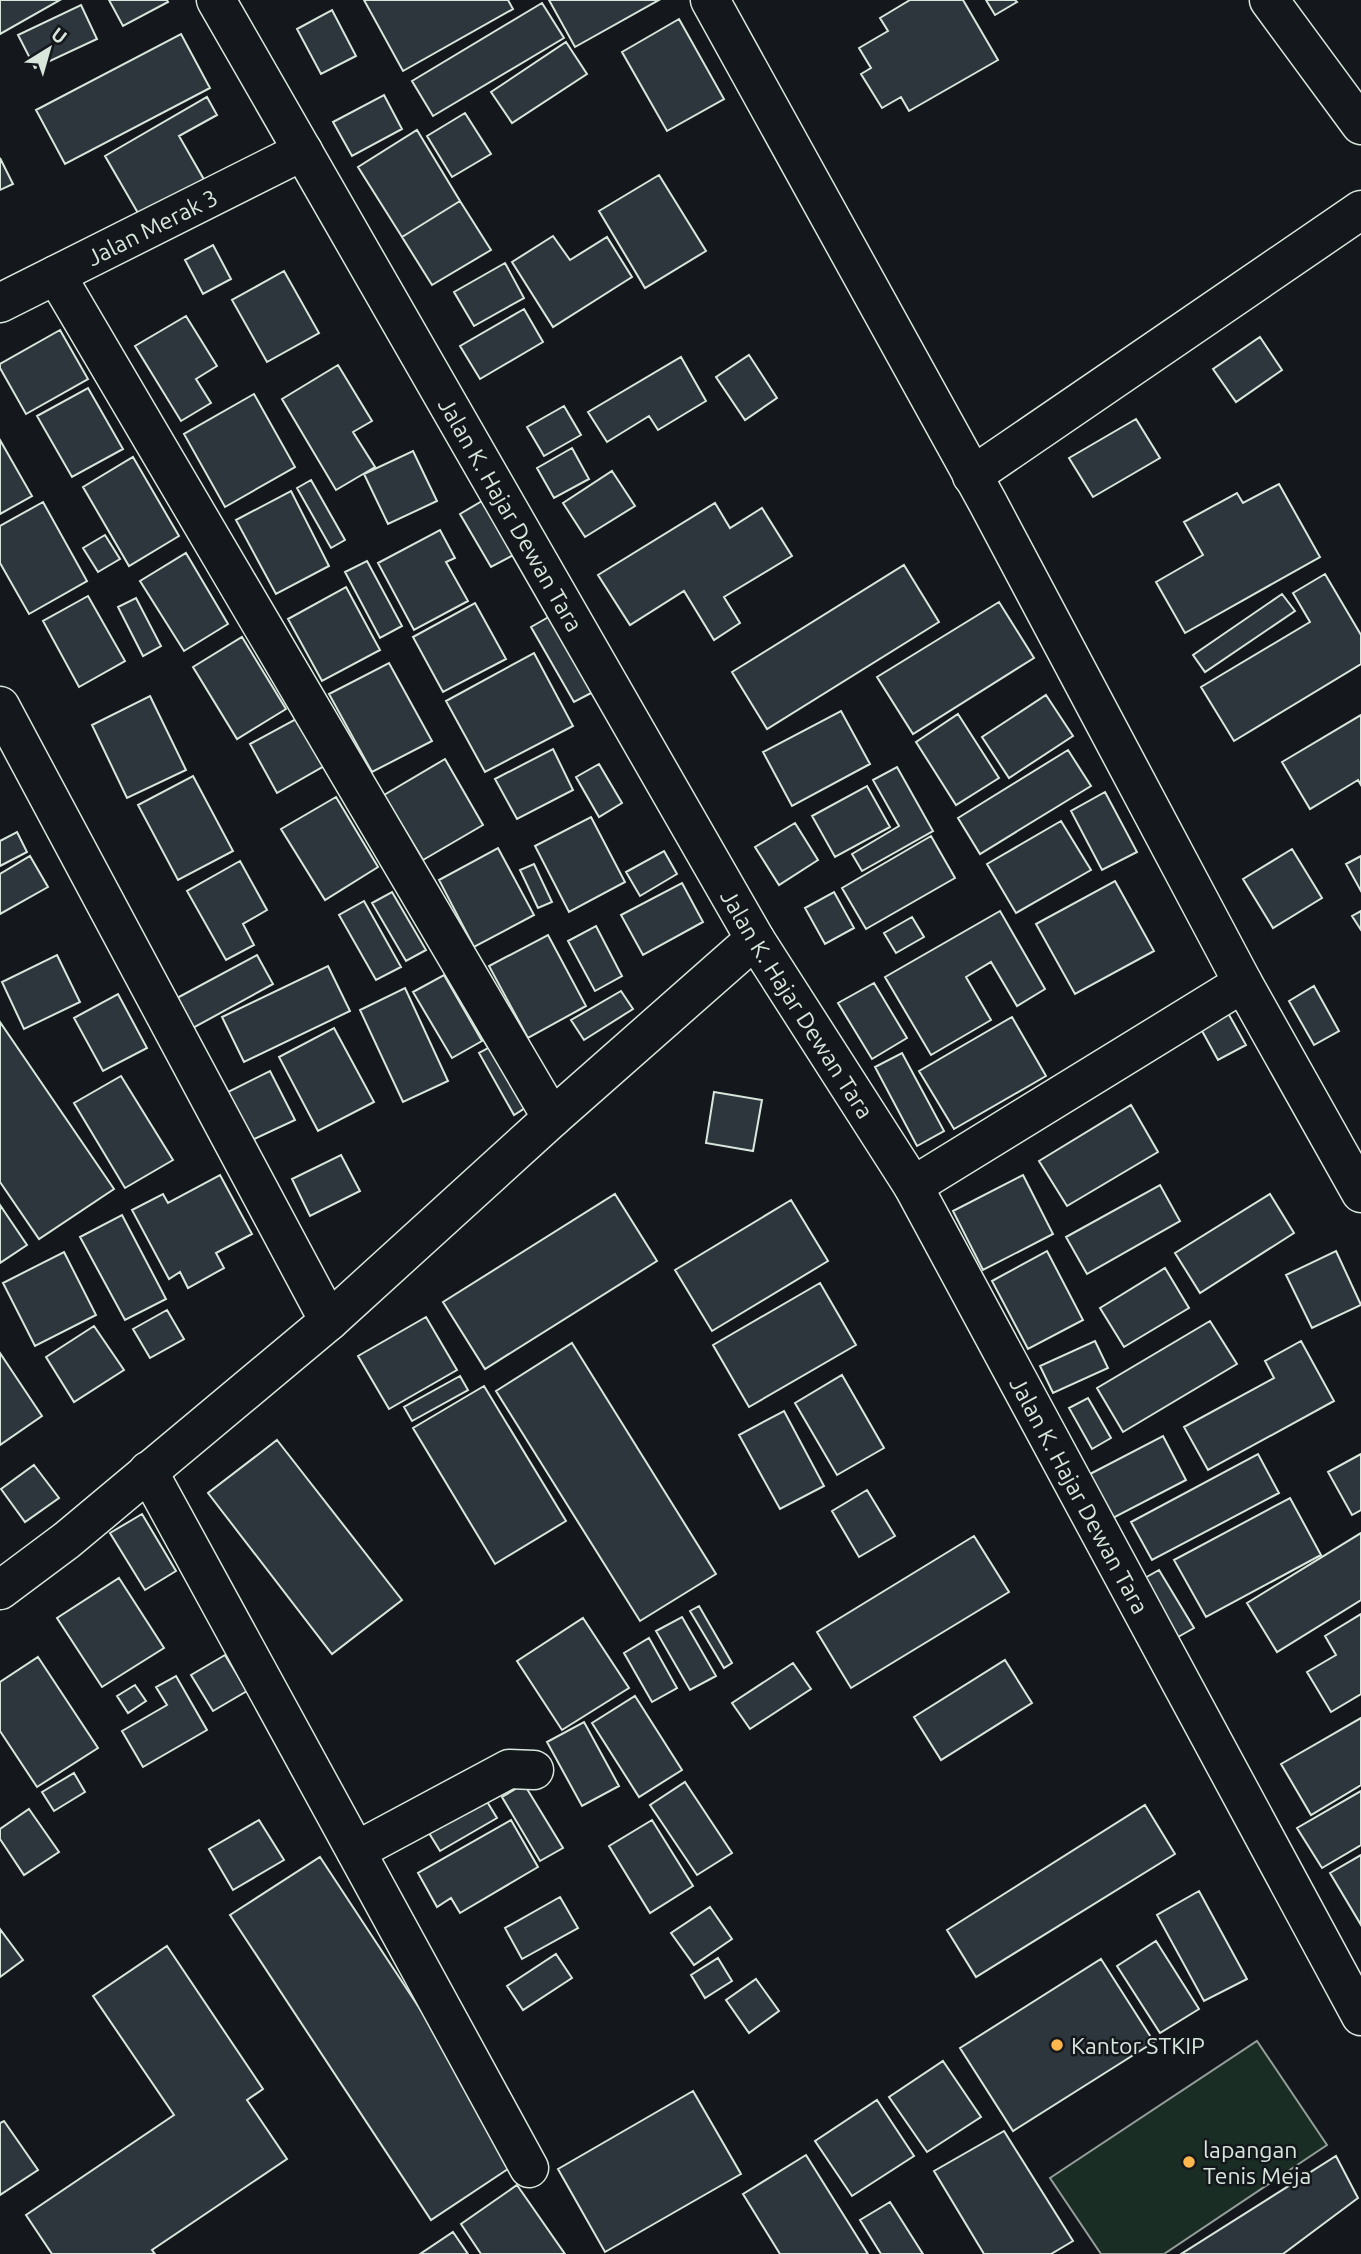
<svg xmlns="http://www.w3.org/2000/svg" width="1361" height="2254" viewBox="0 0 1361 2254" font-family="Ubuntu,sans-serif">
  <rect width="100%" height="100%" fill="#14181c"/>
  <path fill="#1a2d24" stroke="#939e99" stroke-width="2" d="M1257,2041L1327,2145L1164,2254H1101L1050,2178Z"/>
  <path fill="#2c363c" stroke="#d8e6dc" stroke-width="2" d="M0,0H60L0,34Z
    M109,0H167L168,2L123,26Z
    M364,0H508L513,9L403,71Z
    M549,0H659L575,47Z
    M910,0H963L998,60L909,111L901,97L882,108L861,74L871,68L859,48L888,31L880,18Z
    M986,0H1015L1017,2L995,15Z
    M542,3L564,38L433,116L412,81Z
    M81,5L97,39L35,68L18,35Z
    M332,10L356,56L321,74L297,29Z
    M679,19L724,99L667,131L622,52Z
    M181,34L210,88L65,164L36,110Z
    M566,42L587,74L512,123L491,92Z
    M384,95L402,129L352,156L333,122Z
    M207,97L217,115L179,136L206,183L142,220L105,156Z
    M465,113L491,154L452,177L427,136Z
    M417,130L460,201L402,237L358,167Z
    M0,158L13,184L0,190Z
    M659,175L706,251L645,288L599,211Z
    M460,201L491,250L432,285L402,237Z
    M553,236L570,260L607,237L632,277L553,327L512,262Z
    M213,245L231,279L203,294L185,260Z
    M505,263L524,298L474,326L454,292Z
    M284,271L319,333L267,362L232,300Z
    M524,309L543,342L480,379L460,346Z
    M186,316L217,366L196,379L211,403L181,421L135,346Z
    M60,330L88,379L26,414L0,368V364Z
    M1260,337L1282,370L1236,402L1213,369Z
    M749,355L777,398L745,420L716,377Z
    M681,357L706,401L658,430L649,416L607,442L588,412Z
    M338,365L372,421L353,432L375,467L336,490L282,399Z
    M88,388L123,449L72,477L37,416Z
    M254,394L295,467L225,507L184,434Z
    M564,406L581,435L544,456L527,427Z
    M1136,419L1160,458L1093,497L1069,458Z
    M0,440L32,496L0,514Z
    M572,448L589,479L554,498L537,468Z
    M413,451L437,501L388,524L364,474Z
    M133,457L179,536L129,566L83,487Z
    M612,471L635,506L585,537L563,503Z
    M311,480L345,540L331,548L297,488Z
    M1279,484L1320,557L1185,633L1156,582L1203,555L1184,522L1237,493L1243,503Z
    M291,491L329,566L276,594L236,520Z
    M487,498L519,552L491,567L460,514Z
    M43,502L87,581L29,614L0,563V526Z
    M715,503L730,528L762,508L792,556L724,597L740,623L714,640L684,591L630,625L598,575Z
    M440,530L455,558L446,562L468,601L414,630L378,563Z
    M105,535L120,559L98,572L83,548Z
    M186,553L228,624L184,651L140,581Z
    M367,561L402,626L380,638L345,572Z
    M904,565L939,622L767,729L732,672Z
    M1325,574L1361,635V664L1234,741L1201,687L1310,622L1293,593Z
    M346,587L380,650L322,681L288,619Z
    M1282,594L1295,611L1205,672L1193,655Z
    M88,596L125,661L79,687L43,621Z
    M136,598L161,646L143,656L118,607Z
    M999,602L1034,658L913,734L877,677Z
    M475,603L506,659L443,692L413,637Z
    M552,615L595,691L574,702L531,627Z
    M242,637L286,709L237,739L193,667Z
    M534,653L573,726L485,772L446,701Z
    M389,663L432,741L372,772L329,694Z
    M1046,695L1073,736L1009,778L982,737Z
    M150,696L186,770L127,798L92,725Z
    M841,711L870,764L792,806L763,752Z
    M307,713L333,761L277,793L250,744Z
    M958,714L999,778L956,805L916,742Z
    M1361,715V785L1358,780L1310,809L1282,762Z
    M553,749L573,790L517,819L495,779Z
    M1068,750L1091,786L980,854L958,818Z
    M445,759L483,825L423,860L384,795Z
    M599,764L622,803L599,817L576,777Z
    M897,767L933,831L862,871L852,854L899,826L873,780Z
    M193,776L233,851L178,880L138,805Z
    M867,786L890,827L835,857L812,816Z
    M1105,792L1137,852L1102,870L1071,811Z
    M336,797L378,867L325,900L281,829Z
    M591,817L625,882L569,912L535,846Z
    M1061,821L1091,870L1016,913L987,864Z
    M795,823L818,860L779,885L755,847Z
    M17,832L27,852L0,866V841Z
    M931,836L955,878L866,929L842,888Z
    M498,848L534,915L474,947L439,880Z
    M1292,849L1322,898L1273,928L1243,879Z
    M664,851L677,874L640,896L626,872Z
    M30,856L48,887L0,914V874Z
    M1361,856V891L1346,864Z
    M240,861L267,910L243,924L254,945L226,960L187,891Z
    M534,864L552,902L538,908L520,870Z
    M1115,881L1154,951L1075,994L1036,924Z
    M682,883L703,922L643,955L621,915Z
    M392,892L426,950L406,961L372,903Z
    M834,892L854,928L825,944L805,908Z
    M364,901L401,967L376,980L339,915Z
    M1000,911L1045,989L1017,1006L991,962L966,977L991,1020L931,1055L885,977Z
    M1361,911V930L1352,916Z
    M912,917L924,937L896,953L884,933Z
    M596,926L622,976L595,991L568,941Z
    M548,935L586,1006L528,1038L489,966Z
    M57,955L80,1002L24,1029L2,982Z
    M257,955L273,984L193,1028L177,998Z
    M328,966L350,1011L244,1062L222,1017Z
    M444,975L482,1041L452,1058L413,992Z
    M451,981L536,1101L514,1115L479,1053L488,1048Z
    M874,983L907,1038L872,1059L838,1003Z
    M1314,986L1339,1031L1314,1045L1289,1001Z
    M405,988L448,1081L403,1102L360,1010Z
    M621,991L633,1009L584,1040L571,1020Z
    M118,994L147,1048L103,1071L74,1018Z
    M1228,1013L1246,1045L1218,1060L1201,1029Z
    M1012,1017L1046,1076L954,1129L919,1071Z
    M0,1022L114,1189L39,1239L0,1182Z
    M334,1028L374,1102L318,1131L279,1057Z
    M902,1053L944,1131L917,1146L875,1067Z
    M270,1071L295,1120L250,1141L226,1093Z
    M121,1076L173,1160L125,1188L74,1103Z
    M714,1092L762,1100L753,1151L706,1143Z
    M1131,1105L1158,1152L1067,1206L1039,1161Z
    M341,1155L360,1191L310,1216L292,1179Z
    M220,1175L252,1234L216,1253L224,1268L188,1288L180,1272L169,1279L132,1210L163,1194L168,1203Z
    M1023,1175L1053,1234L983,1270L953,1211Z
    M1160,1185L1180,1221L1087,1274L1066,1237Z
    M615,1194L657,1261L485,1369L443,1302Z
    M1270,1194L1294,1233L1200,1293L1175,1253Z
    M791,1200L828,1261L712,1331L675,1270Z
    M0,1205L27,1245L0,1263Z
    M122,1215L166,1299L125,1320L80,1237Z
    M1047,1251L1083,1320L1028,1349L992,1281Z
    M1336,1251L1361,1305L1312,1328L1286,1275Z
    M64,1252L96,1315L35,1346L3,1283Z
    M1165,1268L1189,1308L1124,1347L1100,1308Z
    M820,1283L856,1345L749,1407L713,1345Z
    M167,1310L184,1339L150,1358L133,1329Z
    M426,1317L457,1370L389,1409L358,1356Z
    M1210,1321L1237,1364L1123,1432L1097,1388Z
    M94,1326L124,1370L74,1402L46,1357Z
    M1095,1341L1108,1368L1053,1393L1040,1366Z
    M1301,1341L1334,1401L1208,1470L1184,1427L1274,1378L1265,1361Z
    M572,1343L716,1574L640,1621L496,1391Z
    M0,1353L42,1416L0,1445Z
    M842,1375L884,1448L837,1475L795,1403Z
    M460,1376L468,1390L412,1421L404,1407Z
    M484,1386L566,1521L495,1564L413,1428Z
    M1088,1398L1111,1438L1092,1449L1069,1408Z
    M784,1411L824,1486L780,1509L739,1435Z
    M1163,1436L1186,1480L1113,1518L1090,1474Z
    M277,1440L402,1600L332,1654L208,1493Z
    M1258,1454L1279,1493L1152,1560L1131,1522Z
    M1361,1454V1510L1352,1515L1328,1472Z
    M34,1465L59,1498L25,1522L1,1489Z
    M867,1490L895,1536L859,1557L832,1511Z
    M1290,1498L1321,1555L1206,1617L1174,1560Z
    M142,1514L176,1571L145,1590L110,1533Z
    M1361,1533V1600L1277,1652L1247,1603Z
    M974,1536L1009,1592L851,1688L817,1632Z
    M1159,1570L1194,1628L1178,1637L1143,1579Z
    M119,1578L164,1648L102,1687L57,1618Z
    M699,1606L732,1663L724,1668L690,1611Z
    M1361,1614V1694L1331,1712L1307,1672L1336,1655L1325,1636Z
    M682,1617L716,1676L690,1690L656,1631Z
    M583,1618L629,1688L562,1730L517,1661Z
    M649,1638L677,1688L652,1702L624,1653Z
    M225,1655L247,1691L213,1711L191,1675Z
    M38,1657L98,1748L37,1787L0,1731V1682Z
    M1005,1660L1032,1703L941,1760L914,1717Z
    M793,1663L811,1689L750,1729L732,1703Z
    M176,1676L207,1730L143,1767L122,1731L167,1705L156,1687Z
    M135,1685L146,1701L128,1713L117,1696Z
    M635,1696L682,1770L639,1797L592,1723Z
    M1361,1718V1785L1311,1815L1281,1764Z
    M584,1722L619,1786L582,1806L547,1742Z
    M74,1773L85,1792L54,1811L42,1792Z
    M685,1782L732,1853L697,1875L650,1805Z
    M524,1784L563,1848L540,1861L502,1797Z
    M1361,1791V1845L1322,1868L1297,1828Z
    M486,1800L497,1818L440,1851L429,1833Z
    M1145,1805L1175,1854L976,1977L947,1930Z
    M29,1809L59,1852L24,1875L0,1839V1829Z
    M259,1820L284,1860L233,1890L209,1849Z
    M511,1820L538,1867L460,1913L451,1898L437,1907L418,1873Z
    M652,1820L693,1886L650,1913L609,1846Z
    M1361,1855V1925L1330,1873Z
    M320,1857L520,2161L431,2220L230,1915Z
    M1199,1891L1247,1979L1204,2001L1157,1915Z
    M560,1897L578,1928L522,1959L505,1928Z
    M710,1907L732,1939L694,1965L671,1933Z
    M0,1929L23,1960L0,1977Z
    M1156,1941L1199,2009L1160,2033L1117,1966Z
    M167,1946L263,2089L247,2100L287,2159L152,2250L155,2254H52L26,2215L174,2115L93,1996Z
    M556,1954L572,1978L523,2010L507,1986Z
    M718,1958L732,1981L705,1998L691,1975Z
    M1101,1959L1154,2042L1013,2131L960,2048Z
    M756,1979L779,2011L749,2033L726,2000Z
    M943,2061L981,2117L927,2152L889,2097Z
    M693,2091L741,2174L605,2252L558,2169Z
    M877,2100L914,2156L852,2196L815,2141Z
    M4,2121L38,2170L0,2195V2123Z
    M1004,2131L1073,2241L1051,2254H984L934,2171Z
    M806,2155L868,2254H780L743,2194Z
    M1336,2156L1358,2198L1283,2254H1181Z
    M517,2185L565,2254H481L461,2224Z
    M890,2202L923,2254H881L860,2220Z
    M453,2232L468,2254H420Z"/>
  <g fill="none" stroke-linecap="round" stroke-linejoin="round">
    <defs>
      <g id="minor">
        <path id="s1" d="M216,0L755,939L913,1186L1361,2016"/>
        <path d="M710,0L988,503L1243,983L1361,1193"/>
        <path d="M1269,0L1361,125"/>
        <path d="M56,275L552,1118"/>
        <path id="s2" d="M0,303L303,151"/>
        <path d="M972,476L1361,210"/>
        <path d="M0,706L329,1321"/>
        <path d="M913,1186L1243,983"/>
        <path d="M148,1471L529,2168"/>
        <path d="M0,1590L67,1540L329,1321L552,1118L755,939"/>
        <path d="M356,1851L509,1769L534,1770"/>
      </g>
    </defs>
    <use href="#minor" stroke="#d8e6dc" stroke-width="41"/>
    <use href="#minor" stroke="#14181c" stroke-width="38"/>
  </g>
  <g fill="#ffb74d" stroke="#14181c" stroke-width="2.5">
    <circle cx="1057" cy="2045" r="7"/>
    <circle cx="1189" cy="2162" r="7"/>
  </g>
  <g text-anchor="middle" dominant-baseline="central" stroke-width="5" stroke-linejoin="round" paint-order="stroke">
    <g font-size="23" fill="#d8e6dc" stroke="#14181c">
      <text stroke="none"><textPath href="#s2" startOffset="170">Jalan Merak 3</textPath></text>
      <text stroke="none"><textPath href="#s1" startOffset="593">Jalan K. Hajar Dewan Tara</textPath></text>
      <text stroke="none"><textPath href="#s1" startOffset="1160">Jalan K. Hajar Dewan Tara</textPath></text>
      <text stroke="none"><textPath href="#s1" startOffset="1727">Jalan K. Hajar Dewan Tara</textPath></text>
    </g>
    <g font-size="23" fill="#d8e6dc" stroke="#14181c" text-anchor="start">
      <text x="1071" y="2045">Kantor STKIP</text>
      <text x="1203" y="2149">lapangan<tspan x="1203" dy="26">Tenis Meja</tspan></text>
    </g>
  </g>
  <g transform="translate(49 49) rotate(37)" stroke="#14181c" stroke-width="5" paint-order="stroke">
  <path d="M0-5L12 26L0 18L-12 26Z" fill="#d8e6dc"/>
  <text y="-10" font-size="19" font-weight="bold" text-anchor="middle" fill="#d8e6dc">U</text>
  </g>
</svg>
